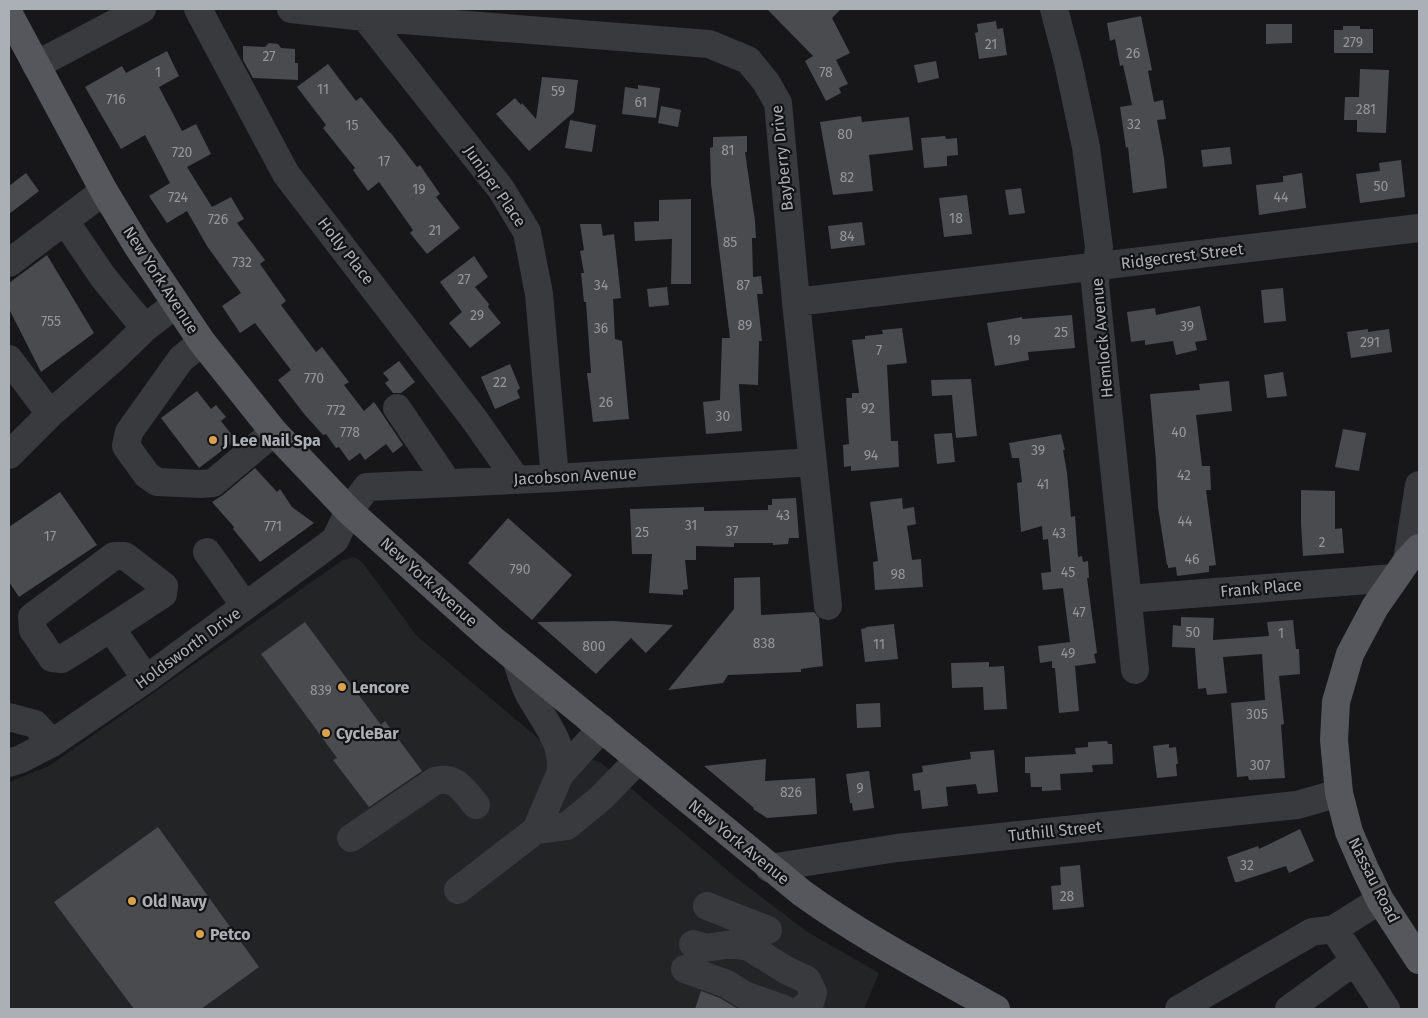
<svg xmlns="http://www.w3.org/2000/svg" width="1428" height="1018" viewBox="0 0 1428 1018" font-family="'Fira Sans',sans-serif">
  <rect width="100%" height="100%" fill="#171719"/>
  <path fill="#232426" d="M354,557L362,562L417,636L552,750L600,762L739,880L806,931L879,973L864,1009H9V782L49,766L343,560Z"/>
  <path fill="#494b4e" d="M767,9H841L832,18L850,53L836,60L848,84L839,88L841,93L826,101L805,61L813,56Z
    M1141,16L1152,70L1148,71L1154,102L1163,100L1166,119L1157,120L1164,158L1167,188L1133,193L1128,147L1126,148L1120,107L1132,105L1123,65L1120,66L1115,39L1110,41L1107,23Z
    M996,21L997,29L1003,28L1007,55L979,59L975,33L978,32L977,24Z
    M1266,24H1292V43L1266,44Z
    M1343,26H1360V29H1373V53H1334V30H1343Z
    M269,43L278,44L281,48L295,49V63H298V80L253,78L243,60V46L265,47Z
    M167,51L179,76L159,87L182,131L196,124L211,154L187,167L212,207L231,197L244,219L237,223L265,260L260,264L286,301L281,305L316,352L322,347L349,382L344,385L364,411L374,402L383,415L403,445L393,453L386,444L365,460L360,453L349,461L339,447L336,448L326,434L323,435L305,415L278,380L291,370L255,323L240,333L222,306L241,293L207,246L187,211L167,223L149,196L170,183L145,135L121,149L85,87L122,66L126,73Z
    M936,61L939,78L918,83L914,65Z
    M328,64L356,101L361,97L390,133V132L417,167L420,165L440,194L436,197L460,228L427,254L410,233L413,230L379,182L368,191L353,170L355,168L323,128L326,125L297,87Z
    M1360,69L1389,70L1386,133L1357,132V120H1344L1345,97H1359Z
    M542,77L578,80L574,112L529,151L496,114L515,98L521,105L522,103L536,119Z
    M638,85L660,88L656,118L622,114L625,87L638,89Z
    M661,106L681,110L678,127L658,123Z
    M861,116L862,122L909,117L913,150L869,155L873,191L833,195L820,122Z
    M570,120L596,125L592,152L565,148Z
    M747,136V152H745L755,221L756,238H752L753,277L761,276L763,294H757L762,341H759L758,385L739,384L742,431L706,434L703,402L720,400L722,338H730L711,184L710,148L713,147V137Z
    M945,136L946,139L957,138L958,155L947,156V166L924,168L921,138Z
    M1230,147L1232,164L1203,167L1201,150Z
    M1401,160L1405,197L1360,203L1356,174L1380,171L1379,163Z
    M26,173L39,191L9,214V186Z
    M1302,173L1306,208L1259,215L1256,185L1283,182V176Z
    M1021,188L1025,213L1009,215L1005,190Z
    M967,195L972,234L944,237L939,198Z
    M691,199V284H671L672,239L635,241L634,222L659,221V200Z
    M862,222L865,245L831,249L828,226Z
    M580,224H601L603,236L614,234L621,298L613,299L615,339L622,341L629,419L593,422L587,373H591L586,302H584L581,273H584L580,251L584,250Z
    M47,255L94,333L41,372L9,309V283Z
    M474,256L488,277L475,287L489,304L488,307L501,323L470,348L449,323L462,312L440,282Z
    M667,287L669,305L649,307L647,289Z
    M1283,288L1286,321L1264,323L1261,290Z
    M1200,306L1207,340L1195,342L1197,350L1176,355L1173,341L1145,345V340L1131,342L1127,312L1155,308L1156,315Z
    M1072,315L1075,348L1028,352L1029,360L995,366L987,323L1022,317V319Z
    M902,328L907,363L887,365L891,441H898L899,467L851,471V466L844,467L843,445L849,444L846,398H852V393H859L852,340L865,339V336L883,334L882,330Z
    M1368,329V332L1389,329L1392,352L1351,358L1347,332Z
    M399,361L415,382L401,393H393L385,383L389,380L383,373Z
    M510,364L520,388L517,391L520,398L495,409L481,377Z
    M1283,372L1287,396L1267,398L1264,375Z
    M971,379L977,436L956,438L952,395L932,396L931,380Z
    M1229,381L1232,411L1196,415L1202,466H1210L1211,490H1206L1216,565L1209,566V572L1177,576L1176,567L1168,568V565H1167L1158,507L1156,461L1150,394L1200,390L1199,384Z
    M197,391L211,409L216,405L226,417L221,421L236,440L199,468L161,418Z
    M1343,429L1366,433L1359,471L1335,467Z
    M952,433L955,462L937,464L934,434Z
    M1061,434L1065,450H1063L1067,473L1071,517L1075,516L1078,557L1082,556L1083,562L1088,561L1089,578H1087L1097,653L1094,654L1096,663L1075,666L1079,711L1059,713L1055,668H1052V661L1040,663L1038,646L1070,642L1063,588L1043,590L1041,573L1051,572L1048,539L1043,540L1042,526L1021,532L1017,483L1022,482L1019,458H1012L1009,443Z
    M255,468L277,492L280,489L292,507L314,523L260,562L233,529L234,527L212,502L223,495Z
    M1301,490L1335,491V529L1342,528L1344,553L1303,556L1301,524Z
    M60,492L97,545L19,597L9,582V527Z
    M796,498L799,538H789L788,544L773,545V543H734V547L696,546V560H685L688,589L683,590V595L649,593L652,554H632L630,509L704,507V511L768,510V505H772V499Z
    M902,498L903,509L914,507L916,524L907,526L912,560L921,559L923,587L875,590L873,562L878,561L870,502Z
    M508,518L572,575L532,620L468,563Z
    M760,577L761,615L814,612L819,618L823,666L801,669V672L728,675L723,683L668,690L734,609V578Z
    M1181,617L1214,618L1213,640L1269,636L1267,622L1293,620L1296,649H1299L1300,674L1279,676L1284,724L1281,725L1285,778L1249,780L1248,776L1237,777L1231,703L1265,700L1262,654L1223,657L1227,693L1207,695L1206,688L1198,689L1195,648L1172,647L1173,625L1181,626Z
    M613,621L673,625L646,653L631,638L596,674L537,622Z
    M305,622L381,725L385,721L422,771L369,807L333,760L337,758L261,654Z
    M894,624L898,659L865,662L861,629L866,628V627Z
    M989,662V667L1004,666L1007,709L984,710L983,687L952,688L951,663Z
    M880,703L881,727L857,728L856,704Z
    M1107,741L1108,744H1112L1113,764L1092,765L1093,772L1060,774L1061,790L1042,791V787H1031L1030,773H1025V757L1076,754L1075,748L1088,747V742Z
    M1169,744V748L1176,747L1178,764H1176L1177,776L1157,778L1153,746Z
    M994,750L998,792L978,794L976,784L946,787L948,806L922,809L920,790L914,791L912,774L923,772L922,766L971,759L970,752Z
    M766,759L765,781L815,778L817,814L767,818L753,809L754,808L704,766Z
    M869,771L874,808L853,811L852,803H850L846,774Z
    M158,827L259,967L201,1009H134L54,902Z
    M1300,829L1314,861L1289,873L1286,866L1238,882H1235L1227,857L1258,846L1259,849Z
    M1080,865L1084,907L1053,910L1051,886L1061,885L1060,867Z
    M701,991L720,998L738,1009H695Z"/>
  <g fill="none" stroke-linecap="round" stroke-linejoin="round">
    <path stroke="#393a3d" stroke-width="28" d="M198,9L286,174L474,419L516,479
      M291,9L365,17L709,44L748,60L766,82L778,103L796,302L828,606
      M1054,9L1068,62L1086,147L1099,247L1095,283L1135,670
      M365,17L501,189L527,232L539,294L555,478
      M36,65L142,9
      M65,221L103,277L145,328
      M9,263L104,191
      M796,302L1419,228
      M202,342L181,359L129,432L126,446L147,475L157,482L201,484L213,483L274,432
      M9,359L50,414
      M397,408L448,483
      M9,455L50,414L113,359L145,328L176,304
      M207,552L245,606
      M1407,561L1419,485
      M1128,599L1394,578
      M111,628L62,659L52,658L33,630L32,617L114,556H125L164,586L163,594L111,628L146,679
      M516,659C520,670 523,682 528,692C541,718 566,742 560,774
      M9,717L35,724L52,743
      M9,763L21,759L52,743L146,679L335,540L349,511L367,487L555,478L813,462
      M536,830L567,826L601,798L639,759
      M351,838L435,781C456,775 464,791 476,805
      M769,868L897,848L1297,805L1339,793
      M458,890L536,830L560,774L602,728
      M707,906L768,930
      M1334,929L1386,1009
      M693,944L706,948L732,944L749,947L786,970L807,980L813,992L810,1003L802,1009
      M685,969L727,984L744,995L784,1009
      M1179,1009L1312,932L1334,929L1380,900
      M1289,1009L1355,961"/>
    <path stroke="#55575c" stroke-width="28" d="M9,14L104,191L138,247L202,342L274,432L349,511L491,638L802,893C863,937 930,972 996,1009
      M1419,548L1407,561L1375,607L1350,654L1336,702L1334,740L1339,793L1349,832L1365,869L1380,900L1419,960"/>
  </g>
  <g fill="#dba24d" stroke="#121214" stroke-width="2">
    <circle cx="213" cy="440" r="5"/>
    <circle cx="342" cy="687" r="5"/>
    <circle cx="326" cy="733" r="5"/>
    <circle cx="132" cy="901" r="5"/>
    <circle cx="200" cy="934" r="5"/>
  </g>
  <g text-anchor="middle" dominant-baseline="central" stroke-width="4.5" stroke-linejoin="round" paint-order="stroke">
    <g font-size="14" fill="#92979d">
      <text x="1353" y="42">279</text>
      <text x="991" y="44">21</text>
      <text x="1133" y="53">26</text>
      <text x="269" y="56">27</text>
      <text x="158" y="72">1</text>
      <text x="826" y="72">78</text>
      <text x="323" y="89">11</text>
      <text x="558" y="91">59</text>
      <text x="116" y="99">716</text>
      <text x="641" y="102">61</text>
      <text x="1366" y="109">281</text>
      <text x="1134" y="124">32</text>
      <text x="352" y="125">15</text>
      <text x="845" y="134">80</text>
      <text x="728" y="150">81</text>
      <text x="182" y="152">720</text>
      <text x="384" y="161">17</text>
      <text x="847" y="177">82</text>
      <text x="1381" y="186">50</text>
      <text x="419" y="189">19</text>
      <text x="178" y="197">724</text>
      <text x="1281" y="197">44</text>
      <text x="956" y="218">18</text>
      <text x="218" y="219">726</text>
      <text x="435" y="230">21</text>
      <text x="847" y="236">84</text>
      <text x="730" y="242">85</text>
      <text x="242" y="262">732</text>
      <text x="464" y="279">27</text>
      <text x="601" y="285">34</text>
      <text x="743" y="285">87</text>
      <text x="477" y="315">29</text>
      <text x="51" y="321">755</text>
      <text x="745" y="325">89</text>
      <text x="1187" y="326">39</text>
      <text x="601" y="328">36</text>
      <text x="1061" y="332">25</text>
      <text x="1014" y="340">19</text>
      <text x="1370" y="342">291</text>
      <text x="879" y="350">7</text>
      <text x="314" y="378">770</text>
      <text x="500" y="382">22</text>
      <text x="606" y="402">26</text>
      <text x="868" y="408">92</text>
      <text x="336" y="410">772</text>
      <text x="723" y="416">30</text>
      <text x="350" y="432">778</text>
      <text x="1179" y="432">40</text>
      <text x="1038" y="450">39</text>
      <text x="871" y="455">94</text>
      <text x="1184" y="475">42</text>
      <text x="1043" y="484">41</text>
      <text x="783" y="515">43</text>
      <text x="1185" y="521">44</text>
      <text x="691" y="525">31</text>
      <text x="273" y="526">771</text>
      <text x="732" y="531">37</text>
      <text x="642" y="532">25</text>
      <text x="1059" y="533">43</text>
      <text x="50" y="536">17</text>
      <text x="1322" y="542">2</text>
      <text x="1192" y="559">46</text>
      <text x="520" y="569">790</text>
      <text x="1068" y="572">45</text>
      <text x="898" y="574">98</text>
      <text x="1079" y="612">47</text>
      <text x="1193" y="632">50</text>
      <text x="1281" y="633">1</text>
      <text x="764" y="643">838</text>
      <text x="879" y="644">11</text>
      <text x="594" y="646">800</text>
      <text x="1068" y="653">49</text>
      <text x="321" y="690">839</text>
      <text x="1257" y="714">305</text>
      <text x="1260" y="765">307</text>
      <text x="860" y="788">9</text>
      <text x="791" y="792">826</text>
      <text x="1247" y="865">32</text>
      <text x="1067" y="896">28</text>
    </g>
    <g font-size="16" fill="#abb0b7" stroke="#121214">
      <text transform="translate(782 158) rotate(-96)">Bayberry Drive</text>
      <text transform="translate(495 186) rotate(55)">Juniper Place</text>
      <text transform="translate(346 251) rotate(52)">Holly Place</text>
      <text transform="translate(1182 256) rotate(-7)">Ridgecrest Street</text>
      <text transform="translate(161 280) rotate(57)">New York Avenue</text>
      <text transform="translate(1102 338) rotate(-95)">Hemlock Avenue</text>
      <text transform="translate(575 476) rotate(-3)">Jacobson Avenue</text>
      <text transform="translate(429 582) rotate(42)">New York Avenue</text>
      <text transform="translate(1261 588) rotate(-5)">Frank Place</text>
      <text transform="translate(188 648) rotate(-36)">Holdsworth Drive</text>
      <text transform="translate(1055 831) rotate(-6)">Tuthill Street</text>
      <text transform="translate(739 842) rotate(39)">New York Avenue</text>
      <text transform="translate(1374 880) rotate(63)">Nassau Road</text>
    </g>
    <g font-size="16" font-weight="bold" fill="#abb0b7" stroke="#121214" text-anchor="start">
      <text x="223" y="440">J Lee Nail Spa</text>
      <text x="352" y="687">Lencore</text>
      <text x="336" y="733">CycleBar</text>
      <text x="142" y="901">Old Navy</text>
      <text x="210" y="934">Petco</text>
    </g>
  </g>
  <rect width="1428" height="1018" fill="none" stroke="#abb0b7" stroke-width="20"/>
</svg>
